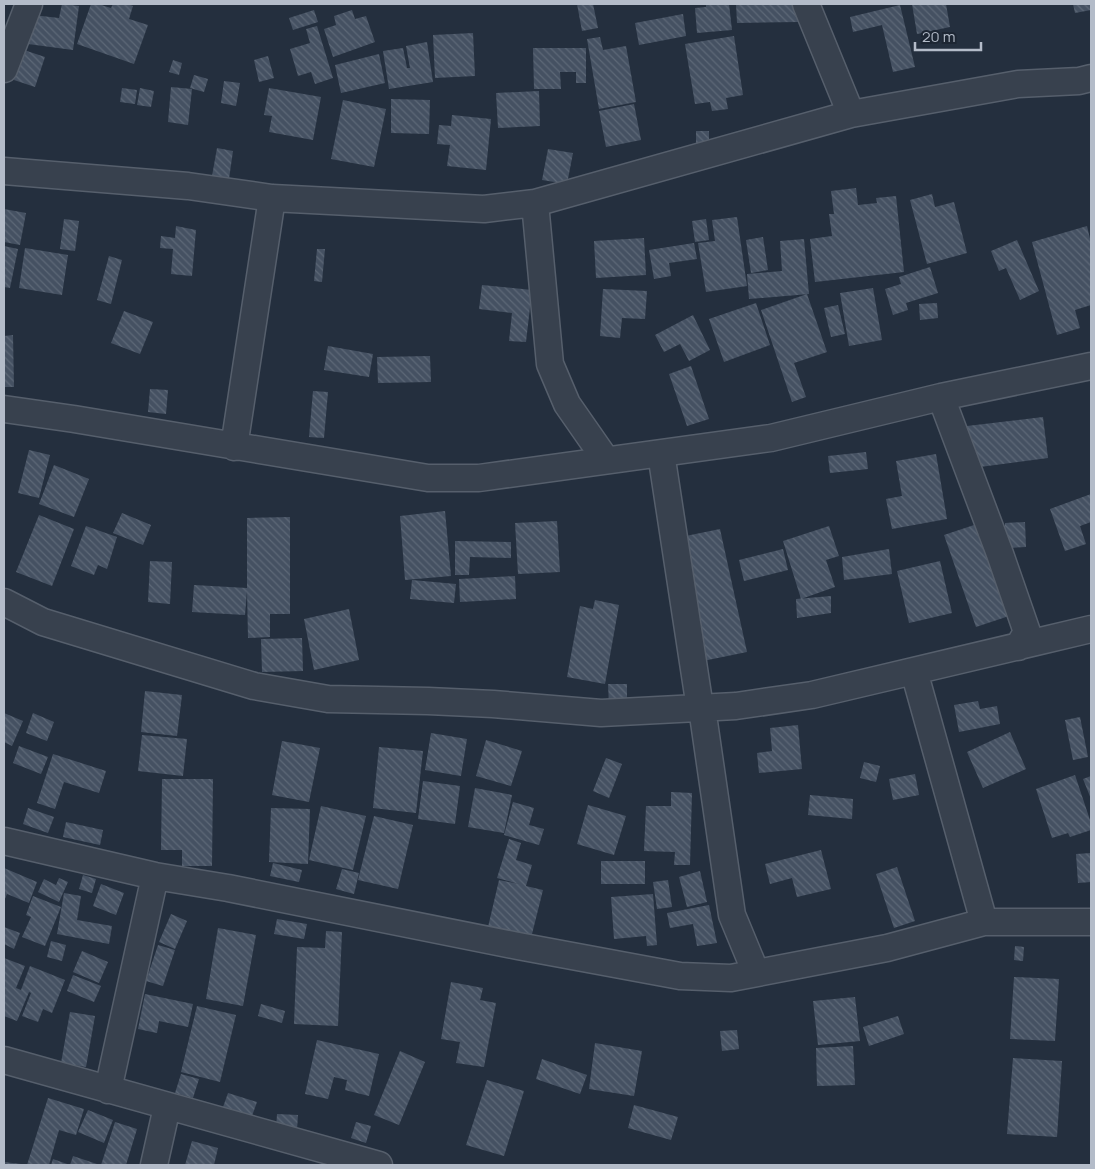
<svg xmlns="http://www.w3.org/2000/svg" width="1095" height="1169" viewBox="0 0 1095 1169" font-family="Manrope,sans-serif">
  <defs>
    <pattern id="building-back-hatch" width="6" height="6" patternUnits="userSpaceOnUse" patternTransform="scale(1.25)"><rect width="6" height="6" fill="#455162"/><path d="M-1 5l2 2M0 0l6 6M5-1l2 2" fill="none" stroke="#5d6877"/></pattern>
  </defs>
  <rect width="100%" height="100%" fill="#242f3e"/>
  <path fill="url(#building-back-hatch)" d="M62,4L79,6L73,50L28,44L33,15L59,18Z
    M91,4H98L111,8L113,4H127L133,6L129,19L148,25L134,64L77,44Z
    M577,4H593L598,28L582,31Z
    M706,4H729L732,30L697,33L695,8L706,7Z
    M736,4H798V22L737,23Z
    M912,4H946L950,27L917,34Z
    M1073,4H1091V10L1075,13Z
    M900,5L915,67L893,72L882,25L853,32L850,17Z
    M314,10L318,22L293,30L289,18Z
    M352,10L355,19L366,16L375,42L333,57L324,29L336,25L334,16Z
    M683,14L686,36L639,45L635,23Z
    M317,26L333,78L315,84L311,72L298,76L290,49L310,43L306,29Z
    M473,33L475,76L435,78L433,35Z
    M734,36L743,95L726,98L728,109L712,111L710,102L695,104L685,44Z
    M600,37L603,50L626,46L636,102L599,109L587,39Z
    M427,42L433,82L389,89L383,51L403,48L407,68H410L406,46Z
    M533,48H586V83H576V72H560L561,89H534Z
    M24,50L45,57L35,87L14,80Z
    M379,54L385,83L341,93L335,65Z
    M268,56L274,78L259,82L254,60Z
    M173,60L182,63L179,75L169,72Z
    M194,75L208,79L204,92L190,88Z
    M224,81L240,83L236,106L221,103Z
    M171,87L192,89L188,125L168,122Z
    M122,88L137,90L135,104L120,102Z
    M140,88L154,91L151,107L137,105Z
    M269,88L321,97L313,140L269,132L272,116L264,115Z
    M539,91L540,126L498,128L496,93Z
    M391,99L430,100L429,134L391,133Z
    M343,100L386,109L374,167L331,159Z
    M634,104L641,140L606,147L599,111Z
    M452,115L491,119L486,170L447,166L450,145L437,144L439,125L451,126Z
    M696,131H709V146H696Z
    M217,148L233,151L229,179L212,176Z
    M548,149L573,153L567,184L542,180Z
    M856,188L858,205L877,203L876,198L896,196L904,272L815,282L810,239L832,236L829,214H834L831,191Z
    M932,194L935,207L954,202L967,253L927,264L910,200Z
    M4,209L26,213L20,245L4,242Z
    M737,217L747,286L706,292L698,243L715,241L712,220Z
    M64,219L79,221L75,251L60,249Z
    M706,219L709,240L695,242L692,221Z
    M176,226L196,230L192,276L171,274L173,249L160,248L161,236L175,238Z
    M1087,226L1091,243V305L1075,310L1080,328L1057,335L1032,242Z
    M763,237L768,270L751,273L746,240Z
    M644,238L646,275L596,278L594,241Z
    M804,239L809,294L749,299L747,274L782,271L780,241Z
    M1017,240L1039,291L1020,300L1006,268L999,271L991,251Z
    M694,243L697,259L669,263L671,276L654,279L649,250Z
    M4,246L18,249L10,288L4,287Z
    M25,248L68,255L62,295L19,288Z
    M317,249H325L322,282L314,281Z
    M109,256L122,260L111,304L97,300Z
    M930,267L938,293L906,303L908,310L893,315L885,289L901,284L899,277Z
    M482,285L532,290L526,342L509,341L512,313L479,309Z
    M873,288L882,340L849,346L840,293Z
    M603,289L647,291L645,319L622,318L620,338L600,336Z
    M807,294L827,352L794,363L806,397L792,402L761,310Z
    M756,303L770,345L724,362L709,319Z
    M937,303L938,318L920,320L919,304Z
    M838,305L845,334L831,337L824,308Z
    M124,311L153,322L140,354L111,343Z
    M693,315L710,350L689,361L680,344L664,352L655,335Z
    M13,335L14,387H4V336Z
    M328,346L373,354L369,377L324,370Z
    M430,356L431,382L378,383L377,357Z
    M691,366L709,419L687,426L669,374Z
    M150,389L168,390L166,414L148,412Z
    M313,391L328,392L324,438L309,437Z
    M1043,417L1048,458L972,468L967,426Z
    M29,450L50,455L39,498L18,493Z
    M866,452L868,469L830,473L828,456Z
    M936,454L947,519L892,529L886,499L902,496L896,461Z
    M54,465L89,479L74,517L39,504Z
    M1091,494V522L1080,526L1086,544L1065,551L1050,509Z
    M445,511L451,576L405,580L400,516Z
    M122,513L151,525L143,545L113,533Z
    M39,515L74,529L52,586L16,572Z
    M290,517V614H270V637L248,638L247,591L245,615L192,612L194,585L247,588V518Z
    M557,521L560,572L518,574L515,523Z
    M1025,522L1026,547L1005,548V523Z
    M977,524L1009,616L976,627L944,535Z
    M86,526L117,537L107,569L98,565L94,575L71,566Z
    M829,526L839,556L826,560L835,587L801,599L783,541Z
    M720,529L747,652L703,661L676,538Z
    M455,541L511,542V558L470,557L469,575H455Z
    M783,549L788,570L744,581L739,560Z
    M889,549L892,574L844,580L842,557Z
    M150,561L172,562L170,604L148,602Z
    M940,561L952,613L909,623L897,571Z
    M515,576L516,599L460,602L459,579Z
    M412,580L456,584L454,603L410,599Z
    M831,596V613L797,618L796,599Z
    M595,600L619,605L605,684L567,677L580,606L593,609Z
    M349,609L359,660L314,670L304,619Z
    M302,638L303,671L262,672L261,639Z
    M608,684H627V705L609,706Z
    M145,691L182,695L177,736L141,732Z
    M978,701L980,709L997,706L1000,724L959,732L954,705Z
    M4,713L23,721L12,746L4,742Z
    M33,713L54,722L47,741L26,733Z
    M1080,717L1088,757L1073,760L1065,720Z
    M798,725L802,769L759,773L757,753L772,751L770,728Z
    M1010,732L1026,769L983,788L967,752Z
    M431,733L467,739L461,776L425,770Z
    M142,735L187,739L183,776L138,771Z
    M486,740L522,751L511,786L476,776Z
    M282,741L320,748L309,802L272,795Z
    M19,746L48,757L41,774L13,763Z
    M379,747L423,751L416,813L373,808Z
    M53,754L106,771L99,793L64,782L55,809L37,803Z
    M606,758L622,764L609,798L593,791Z
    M864,762L880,766L876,782L860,778Z
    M915,774L919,795L893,800L889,779Z
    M1075,775L1091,823V830L1070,837L1068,833L1052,838L1036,789Z
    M1091,776V799L1083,779Z
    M162,779H213L212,866H182V850H161Z
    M423,781L460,786L455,824L418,819Z
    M475,788L512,795L504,833L468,827Z
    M671,792L692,793L690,865H674L675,852L644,851L646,806H671Z
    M810,795L853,799L852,819L808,815Z
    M513,802L534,808L529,825L544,829L539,845L504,835Z
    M588,805L626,816L614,855L577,844Z
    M321,806L366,816L353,870L309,860Z
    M28,808L54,817L48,833L23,824Z
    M271,808L310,809L308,864L269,862Z
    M374,816L413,825L398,889L358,880Z
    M66,822L103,830L100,845L63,837Z
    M509,839L521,843L516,860L532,865L526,886L543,890L531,938L488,927L499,880L519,884L497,878Z
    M821,850L831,889L797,897L792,878L770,884L765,864Z
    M1091,853V882L1078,883L1076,854Z
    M601,861H645V884H601Z
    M273,863L302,870L299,882L270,876Z
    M897,867L915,921L894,928L876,874Z
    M4,868L37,882L29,903L7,894L4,901Z
    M342,869L359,873L354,894L336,889Z
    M700,871L707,902L687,907L679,877Z
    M83,875L96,879L92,893L79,889Z
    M59,878L68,882L59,902L38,892L44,879L56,885Z
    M668,880L672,907L657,909L653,882Z
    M101,884L124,893L116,915L93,906Z
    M64,893L81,896L77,920L112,926L109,944L57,934Z
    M653,894L657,945L647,946L646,936L614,939L611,897Z
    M33,896L61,907L45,946L22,937L31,917L26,915Z
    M709,905L717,943L697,946L693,924L670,928L667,913Z
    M171,914L187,921L175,949L159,942Z
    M277,919L307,924L304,939L274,934Z
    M4,927L20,933L14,949L4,944Z
    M218,928L256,935L243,1006L206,999Z
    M326,931L342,932L338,1026L294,1024L297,947L325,948Z
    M51,941L66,945L62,961L47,957Z
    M158,945L175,950L163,986L146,981Z
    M1015,946L1024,947L1023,961L1014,960Z
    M82,951L108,962L99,983L73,972Z
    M4,958L25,966L16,988L21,990L30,966L65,980L52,1013L43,1009L38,1022L22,1016L31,993L29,992L17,1021L4,1016Z
    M73,975L101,986L94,1002L67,991Z
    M1014,977L1059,979L1055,1041L1010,1039Z
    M451,982L483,988L480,1000L496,1003L484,1067L456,1063L460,1042L441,1039Z
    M145,994L193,1004L188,1027L159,1021L157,1033L138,1029Z
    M855,997L860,1041L818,1045L813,1001Z
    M261,1004L285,1011L282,1023L258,1016Z
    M197,1006L236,1015L220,1082L181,1072Z
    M70,1012L95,1016L86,1067L61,1063Z
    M898,1016L904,1034L869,1046L863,1027Z
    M737,1030L739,1049L722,1051L720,1031Z
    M317,1040L379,1054L369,1096L345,1090L347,1080L334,1077L328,1099L305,1094Z
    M595,1043L642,1051L634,1096L589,1089Z
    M853,1046L855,1085L817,1086L816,1048Z
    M400,1051L425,1062L399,1125L374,1115Z
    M1013,1058L1062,1061L1057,1137L1007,1134Z
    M542,1059L587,1075L580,1094L536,1079Z
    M181,1074L199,1079L193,1098L175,1093Z
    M487,1080L524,1091L504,1156L466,1145Z
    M228,1093L257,1102L252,1116L223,1107Z
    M48,1098L84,1109L76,1135L59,1130L49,1165H27Z
    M634,1105L678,1117L671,1140L628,1128Z
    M88,1110L113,1120L104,1143L78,1132Z
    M277,1114L298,1115L297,1130L276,1129Z
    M115,1122L137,1129L126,1165H101Z
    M356,1122L371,1126L366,1143L351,1138Z
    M192,1141L218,1148L214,1165H185Z
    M73,1156L100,1165H51L53,1159L70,1165Z
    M4,1162L21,1164V1165H4Z"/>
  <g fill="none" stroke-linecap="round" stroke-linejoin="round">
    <defs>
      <path id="minor" d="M806,4L851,114
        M4,69L29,4
        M4,171L188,186L272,198L484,209L535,203L851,114L1018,84L1079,81L1091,78
        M535,203L550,364L567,404L606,460
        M941,397L1000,554L1027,632L1018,647
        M4,409L74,419L428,478H479L771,438L941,397L1091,366
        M234,447L272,198
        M661,453L700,708H702L732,915L756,973
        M4,602L43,622L254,686L328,699L428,701L493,704L601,713L736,706L812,695L1091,629
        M914,671L984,922
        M4,841L155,876L228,888L518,946L680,976L731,978L887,948L984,922H1091
        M4,1060L379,1165
        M108,1090L155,876
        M154,1165L167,1107"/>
    </defs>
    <use href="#minor" stroke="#565f6c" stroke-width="29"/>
    <use href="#minor" stroke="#38414e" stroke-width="26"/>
  </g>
  <rect width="1095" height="1169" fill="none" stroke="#b4bcc9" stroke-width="10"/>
  <path d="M915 42v8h66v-8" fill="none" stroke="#b4bcc9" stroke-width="2.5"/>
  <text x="922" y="42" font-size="15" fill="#b4bcc9" stroke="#1d2633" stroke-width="4" paint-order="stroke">20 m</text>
</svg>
